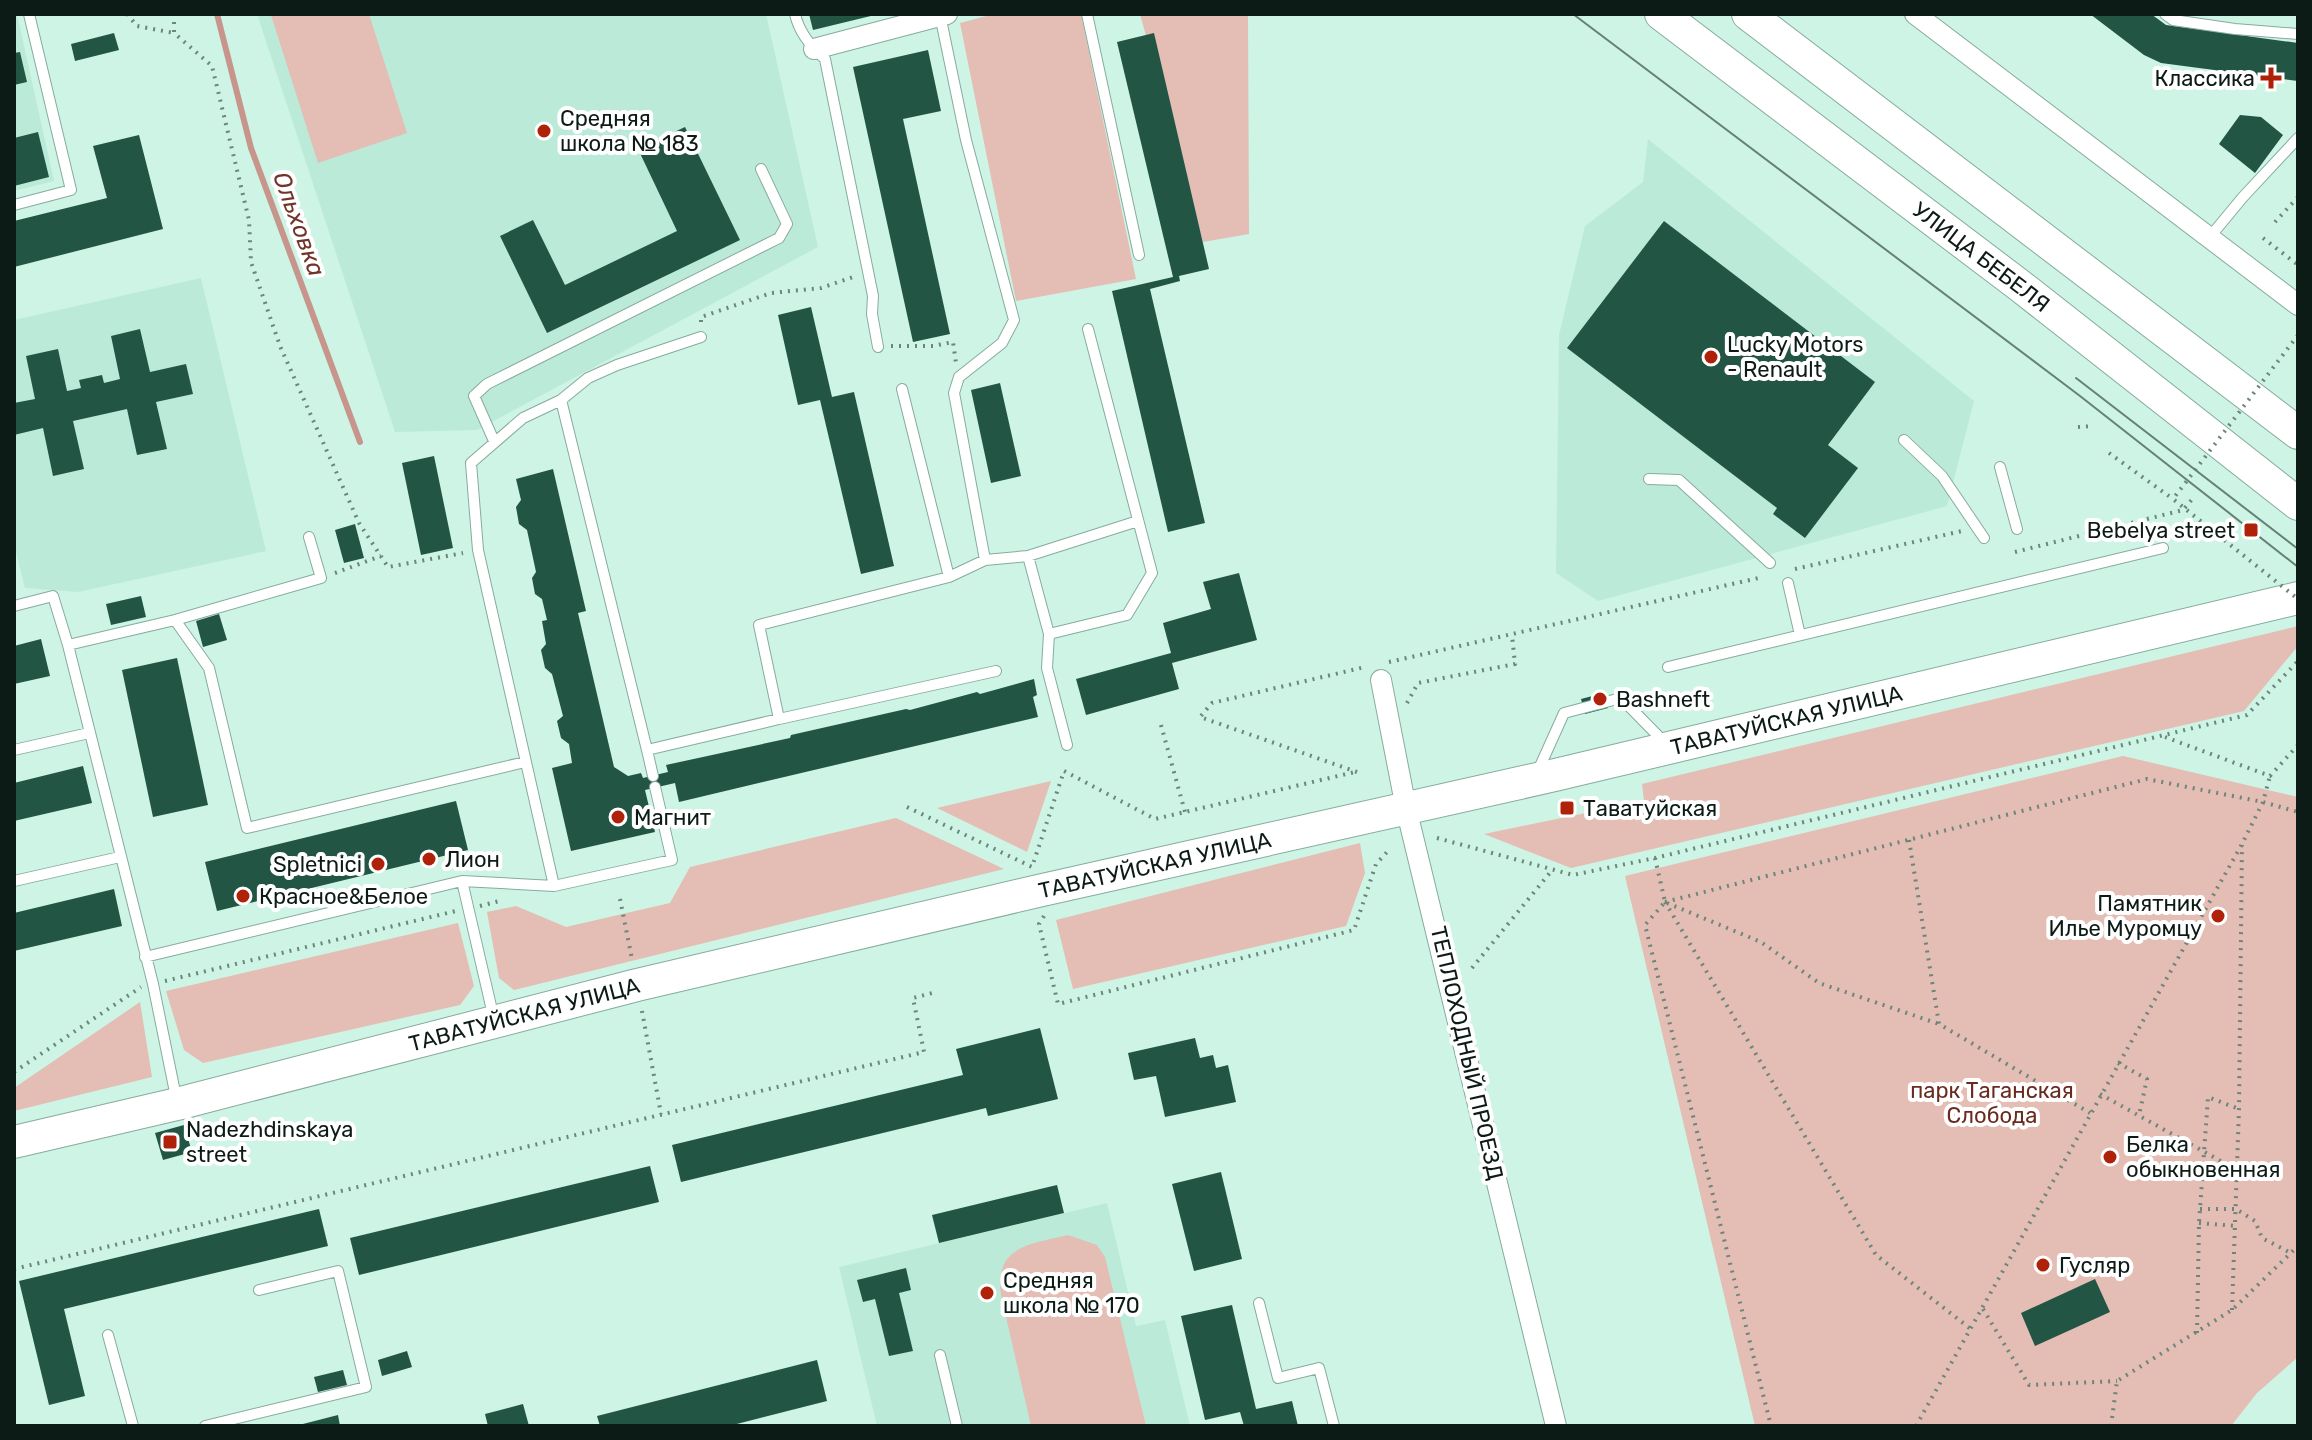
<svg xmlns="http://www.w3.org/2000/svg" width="2312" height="1440" viewBox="0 0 2312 1440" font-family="Rubik,sans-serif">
  <rect width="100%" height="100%" fill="#cdf4e4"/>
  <path fill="#bbebd8" d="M14,14H17L54,181L14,191Z
    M257,14H766L818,247L477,430L395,432Z
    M1648,139L1974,401L1947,506L1598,601L1556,573L1559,335L1585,226L1643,182Z
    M201,278L266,551L78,592L25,588L14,544V320Z
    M1107,1203L1136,1326L1165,1320L1190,1426H877L839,1267Z"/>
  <path fill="#e4bdb4" d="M369,14L407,133L318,163L271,15Z
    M994,14H1081L1136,279L1016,301L960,23Z
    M1140,14H1248L1249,234L1203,242Z
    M2298,626V646L2244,711L1571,868L1484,834L1644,801L1642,784Z
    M2123,756L2298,797V1357L2257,1393L2231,1426H1755L1625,876Z
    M1051,781L1027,852L937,808Z
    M896,818L1004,869L514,990L499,978L487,912L516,906L566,927L670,903L690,867Z
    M1360,843L1365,873L1346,926L1073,989L1056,920Z
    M458,923L474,986L460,1005L203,1063L184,1050L166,991Z
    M140,1002L152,1077L14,1111V1088Z
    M1068,1235L1097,1245L1105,1257L1146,1426H1031L1001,1295C994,1246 1030,1244 1068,1235Z"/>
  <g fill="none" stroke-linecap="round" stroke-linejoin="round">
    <path stroke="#c7958b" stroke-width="6" d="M217,14L251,148L360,442"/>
  </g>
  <path fill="#254" d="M809,14H875V15L813,30Z
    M2090,14H2151L2166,25L2298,43V81L2161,63L2144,55Z
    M114,33L119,50L75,61L71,44Z
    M1154,33L1209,269L1179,276L1180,281L1150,289L1205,523L1168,532L1112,291L1173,277L1117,42Z
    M928,50L941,111L903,119L950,334L913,342L853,67Z
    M20,52L27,82L14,85V53Z
    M2240,115L2261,117L2283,135L2255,173L2219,144Z
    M685,127L740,240L547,333L500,236L533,220L565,285L677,231L638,149Z
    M38,132L49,177L14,186V138Z
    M139,135L163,229L14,267V221L107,198L93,146Z
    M1664,221L1875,382L1828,445L1858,468L1805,538L1773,514L1777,508L1567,348Z
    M811,307L832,397L854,392L894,566L861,574L820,400L798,405L778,315Z
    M140,329L150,372L186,364L193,394L156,402L167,449L137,455L127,409L73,421L84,469L53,476L43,428L14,435V403L35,399L26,356L58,349L67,391L81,388L79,380L102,375L104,383L120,379L111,336Z
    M1000,383L1021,476L991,483L971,390Z
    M434,456L453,548L421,555L402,463Z
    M553,469L586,611L578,613L614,767L628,776L641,773L643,778L668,772L666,765L790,738L791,735L906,709L910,710L977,692L980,694L1034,679L1037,695L1033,697L1038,717L679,802L675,783L645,790L655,832L571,851L552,768L572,763L569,744L561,738L557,721L563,716L552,674L545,668L541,650L546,644L542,621L547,620L542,599L535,594L532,578L536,572L527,530L519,524L516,507L521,500L516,479Z
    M355,524L364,558L344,563L335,530Z
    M1239,573L1257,640L1172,663L1179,689L1086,715L1076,679L1171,653L1163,623L1211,609L1203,582Z
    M141,596L146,617L111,625L106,604Z
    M219,614L227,640L203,647L196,621Z
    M41,639L50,676L14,684V646Z
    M177,658L208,805L153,817L122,670Z
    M1604,693L1608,708L1585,714L1581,699Z
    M83,766L92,803L14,821V783Z
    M456,801L468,850L217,911L205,862Z
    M114,889L122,926L14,951V913Z
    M1040,1028L1058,1099L988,1116L986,1108L681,1182L672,1145L963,1075L956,1049Z
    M1195,1038L1200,1058L1213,1055L1216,1068L1228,1065L1236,1102L1165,1117L1156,1076L1134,1080L1128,1053Z
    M184,1125L192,1152L163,1160L155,1133Z
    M650,1166L659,1202L359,1275L350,1238Z
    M1221,1172L1242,1259L1194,1271L1172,1184Z
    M1057,1185L1064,1213L939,1243L932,1215Z
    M319,1209L328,1246L64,1309L85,1396L49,1405L19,1281Z
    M906,1268L911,1290L899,1293L913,1351L889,1356L875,1299L863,1302L857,1280Z
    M2095,1279L2110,1312L2035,1346L2021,1313Z
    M1232,1305L1256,1409L1292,1401L1298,1426H1244L1240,1412L1205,1420L1181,1316Z
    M407,1351L412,1367L382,1376L378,1360Z
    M817,1360L827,1401L729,1426H600L597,1416Z
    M343,1370L347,1385L318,1392L314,1377Z
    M523,1404L529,1426H488L485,1414Z
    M338,1415L340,1426H299V1425Z"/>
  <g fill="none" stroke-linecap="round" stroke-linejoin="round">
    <defs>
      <path id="service" d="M795,14C799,32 811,47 825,59L873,296L872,314L878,347
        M1087,14L1139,255
        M2165,14L2173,20L2235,29L2298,34
        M940,15L966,140L1014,320L1002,343L959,377L954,393L985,560
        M14,205L71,190L29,14
        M2209,238L2243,197L2298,138
        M902,389L949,577
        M561,400L588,378L617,365L701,337
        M1904,440L1942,476L1984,538
        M494,441L474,396L487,384L779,238L787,224L761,169
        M2000,467L2017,529
        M1649,479L1679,480L1770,563
        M1028,556L1049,634L1047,668L1067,745
        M1788,583L1800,635
        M14,606L53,596L68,645L153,984L177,1102
        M175,620L321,578L309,537
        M1049,634L1127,615L1152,573L1088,329
        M68,645L175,620L209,668L247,828L525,762
        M1668,667L2163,548
        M779,719L996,671
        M14,750L89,733
        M1537,773L1564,713L1621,698L1666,744
        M653,776L647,750L779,719L759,625L949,577L985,560L1028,556L1138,521
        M14,881L120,857
        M462,881L494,1019
        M554,886L478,550L471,463L523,418L561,400L647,750
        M145,957L462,881L554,886L672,860L655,787
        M1259,1303L1278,1378L1319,1368L1334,1426
        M108,1335L133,1426
        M940,1355L957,1426
        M205,1426L366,1387L338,1271L259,1290"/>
      <path id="minor" d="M1915,14L2298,305
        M814,49L947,14
        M1381,680L1406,808L1556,1426"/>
      <g id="primary">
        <path id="s1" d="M1661,14L2019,285L2298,504"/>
        <path d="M1748,14L2298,433"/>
        <path id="s2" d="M14,1142L177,1104L637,985L1038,891L1555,775L2298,598"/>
      </g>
    </defs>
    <use href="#service" stroke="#87ab9d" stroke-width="12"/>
    <use href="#minor" stroke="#87ab9d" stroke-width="22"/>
    <use href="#primary" stroke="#87ab9d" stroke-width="34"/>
    <path stroke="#6c867c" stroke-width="4" stroke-dasharray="2 6" stroke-linecap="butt" d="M127,14L137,26L174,33
      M174,14V33L212,66L249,220L251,262L280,346L359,523L388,567L463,553
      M2275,222L2298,197
      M2263,238L2298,265
      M701,322V317L771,293L821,288L856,276
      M891,346H933L953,342L956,363
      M2078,427L2094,426
      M2109,453L2173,499
      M2015,552L2183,510L2194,497
      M1795,569L1962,531
      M335,573L381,556
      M1389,662L1763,577
      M1407,703L1418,683L1515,664L1512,635
      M1161,725L1185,812
      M2165,737L2270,776L2298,745
      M1357,772L1200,717L1212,703L1365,667
      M907,807L1032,867L1064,771L1155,819L1355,772
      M1437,838L1573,875L1655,858L2247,715L2298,661
      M1909,840L1939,1024L2090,1113
      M1655,858L1665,902L1645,925L1771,1426
      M620,899L632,959
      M1665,902L2147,779L2263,802L2298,812
      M1665,902L1876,1255L1972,1330
      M1667,903L1761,942L1819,983L1939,1024
      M480,906L503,900
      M1044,916L1039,924L1058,1004L1354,930L1376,864L1388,851
      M1472,968L1553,869
      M165,981L456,911
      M642,1011L661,1114
      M2118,1063L2147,1079L2139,1115
      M14,1072L141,987
      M2100,1094L2237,1170
      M2200,1209H2236L2255,1221L2262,1238L2291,1253
      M2199,1223L2236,1226
      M14,1269L924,1052L913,998L936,992
      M1983,1309L2029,1385L2117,1381
      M2232,1310L2239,1109L2242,845
      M2197,1333L2199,1223L2208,1097L2239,1109
      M1916,1426L2242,844L2263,802L2270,776
      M2111,1426L2117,1381L2232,1310L2298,1246"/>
    <use href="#service" stroke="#fff" stroke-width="10"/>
    <use href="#minor" stroke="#fff" stroke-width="20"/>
    <use href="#primary" stroke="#fff" stroke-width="32"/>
    <path stroke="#668076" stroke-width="2" d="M1573,14L2080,396L2298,567
      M2076,378L2298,549"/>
    <path stroke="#6c867c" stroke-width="4" stroke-dasharray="2 6" stroke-linecap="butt" d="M2298,335L2173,499L2298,599"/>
  </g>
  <g fill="#af2108" stroke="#fff" stroke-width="3">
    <path d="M2267 66h8v8h8v8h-8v8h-8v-8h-8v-8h8z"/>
    <circle cx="544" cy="131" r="8"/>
    <circle cx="1711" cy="357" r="8"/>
    <rect x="2243" y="522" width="16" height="16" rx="4"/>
    <circle cx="1600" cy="699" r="8"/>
    <rect x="1559" y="800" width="16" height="16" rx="4"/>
    <circle cx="618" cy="817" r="8"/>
    <circle cx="429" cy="859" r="8"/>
    <circle cx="378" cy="864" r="8"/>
    <circle cx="243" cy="896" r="8"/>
    <circle cx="2218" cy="916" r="8"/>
    <rect x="162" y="1134" width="16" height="16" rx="4"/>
    <circle cx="2110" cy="1157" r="8"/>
    <circle cx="2043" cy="1265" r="8"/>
    <circle cx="987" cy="1293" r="8"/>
  </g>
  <g text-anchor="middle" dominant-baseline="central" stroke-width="8" stroke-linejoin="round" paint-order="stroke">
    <g font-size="22" fill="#0d1b16" stroke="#fff" text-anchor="start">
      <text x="2255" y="78" text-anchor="end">Классика</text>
      <text x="560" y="118">Средняя<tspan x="560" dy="25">школа № 183</tspan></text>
      <text x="1727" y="344">Lucky Motors<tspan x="1727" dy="25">- Renault</tspan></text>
      <text x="2235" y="530" text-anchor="end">Bebelya street</text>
      <text x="1616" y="699">Bashneft</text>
      <text x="1583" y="808">Таватуйская</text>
      <text x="634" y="817">Магнит</text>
      <text x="445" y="859">Лион</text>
      <text x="362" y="864" text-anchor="end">Spletnici</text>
      <text x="259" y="896">Красное&amp;Белое</text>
      <text x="2202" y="903" text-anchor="end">Памятник<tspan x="2202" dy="25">Илье Муромцу</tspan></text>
      <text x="186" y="1129">Nadezhdinskaya<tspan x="186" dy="25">street</tspan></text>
      <text x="2126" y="1144">Белка<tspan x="2126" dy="25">обыкновенная</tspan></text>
      <text x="2059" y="1265">Гусляр</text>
      <text x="1003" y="1280">Средняя<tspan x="1003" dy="25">школа № 170</tspan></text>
    </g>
    <g font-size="22" fill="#0d1b16" stroke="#fff">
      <text stroke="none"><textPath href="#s1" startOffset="402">УЛИЦА БЕБЕЛЯ</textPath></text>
      <text stroke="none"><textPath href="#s2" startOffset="1822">ТАВАТУЙСКАЯ УЛИЦА</textPath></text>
      <text stroke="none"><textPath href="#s2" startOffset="1174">ТАВАТУЙСКАЯ УЛИЦА</textPath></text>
      <text stroke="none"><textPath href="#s2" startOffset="526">ТАВАТУЙСКАЯ УЛИЦА</textPath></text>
      <text transform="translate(1467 1053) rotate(77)">ТЕПЛОХОДНЫЙ ПРОЕЗД</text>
    </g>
    <g font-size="22" fill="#692b20" stroke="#fff">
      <text x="1992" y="1090">парк Таганская<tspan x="1992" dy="25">Слобода</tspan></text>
    </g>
    <g font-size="24" font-style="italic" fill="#723328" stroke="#fff">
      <text transform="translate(299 224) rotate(70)">Ольховка</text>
    </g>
  </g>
  <rect width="2312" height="1440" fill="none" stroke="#0d1b16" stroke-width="32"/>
</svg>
